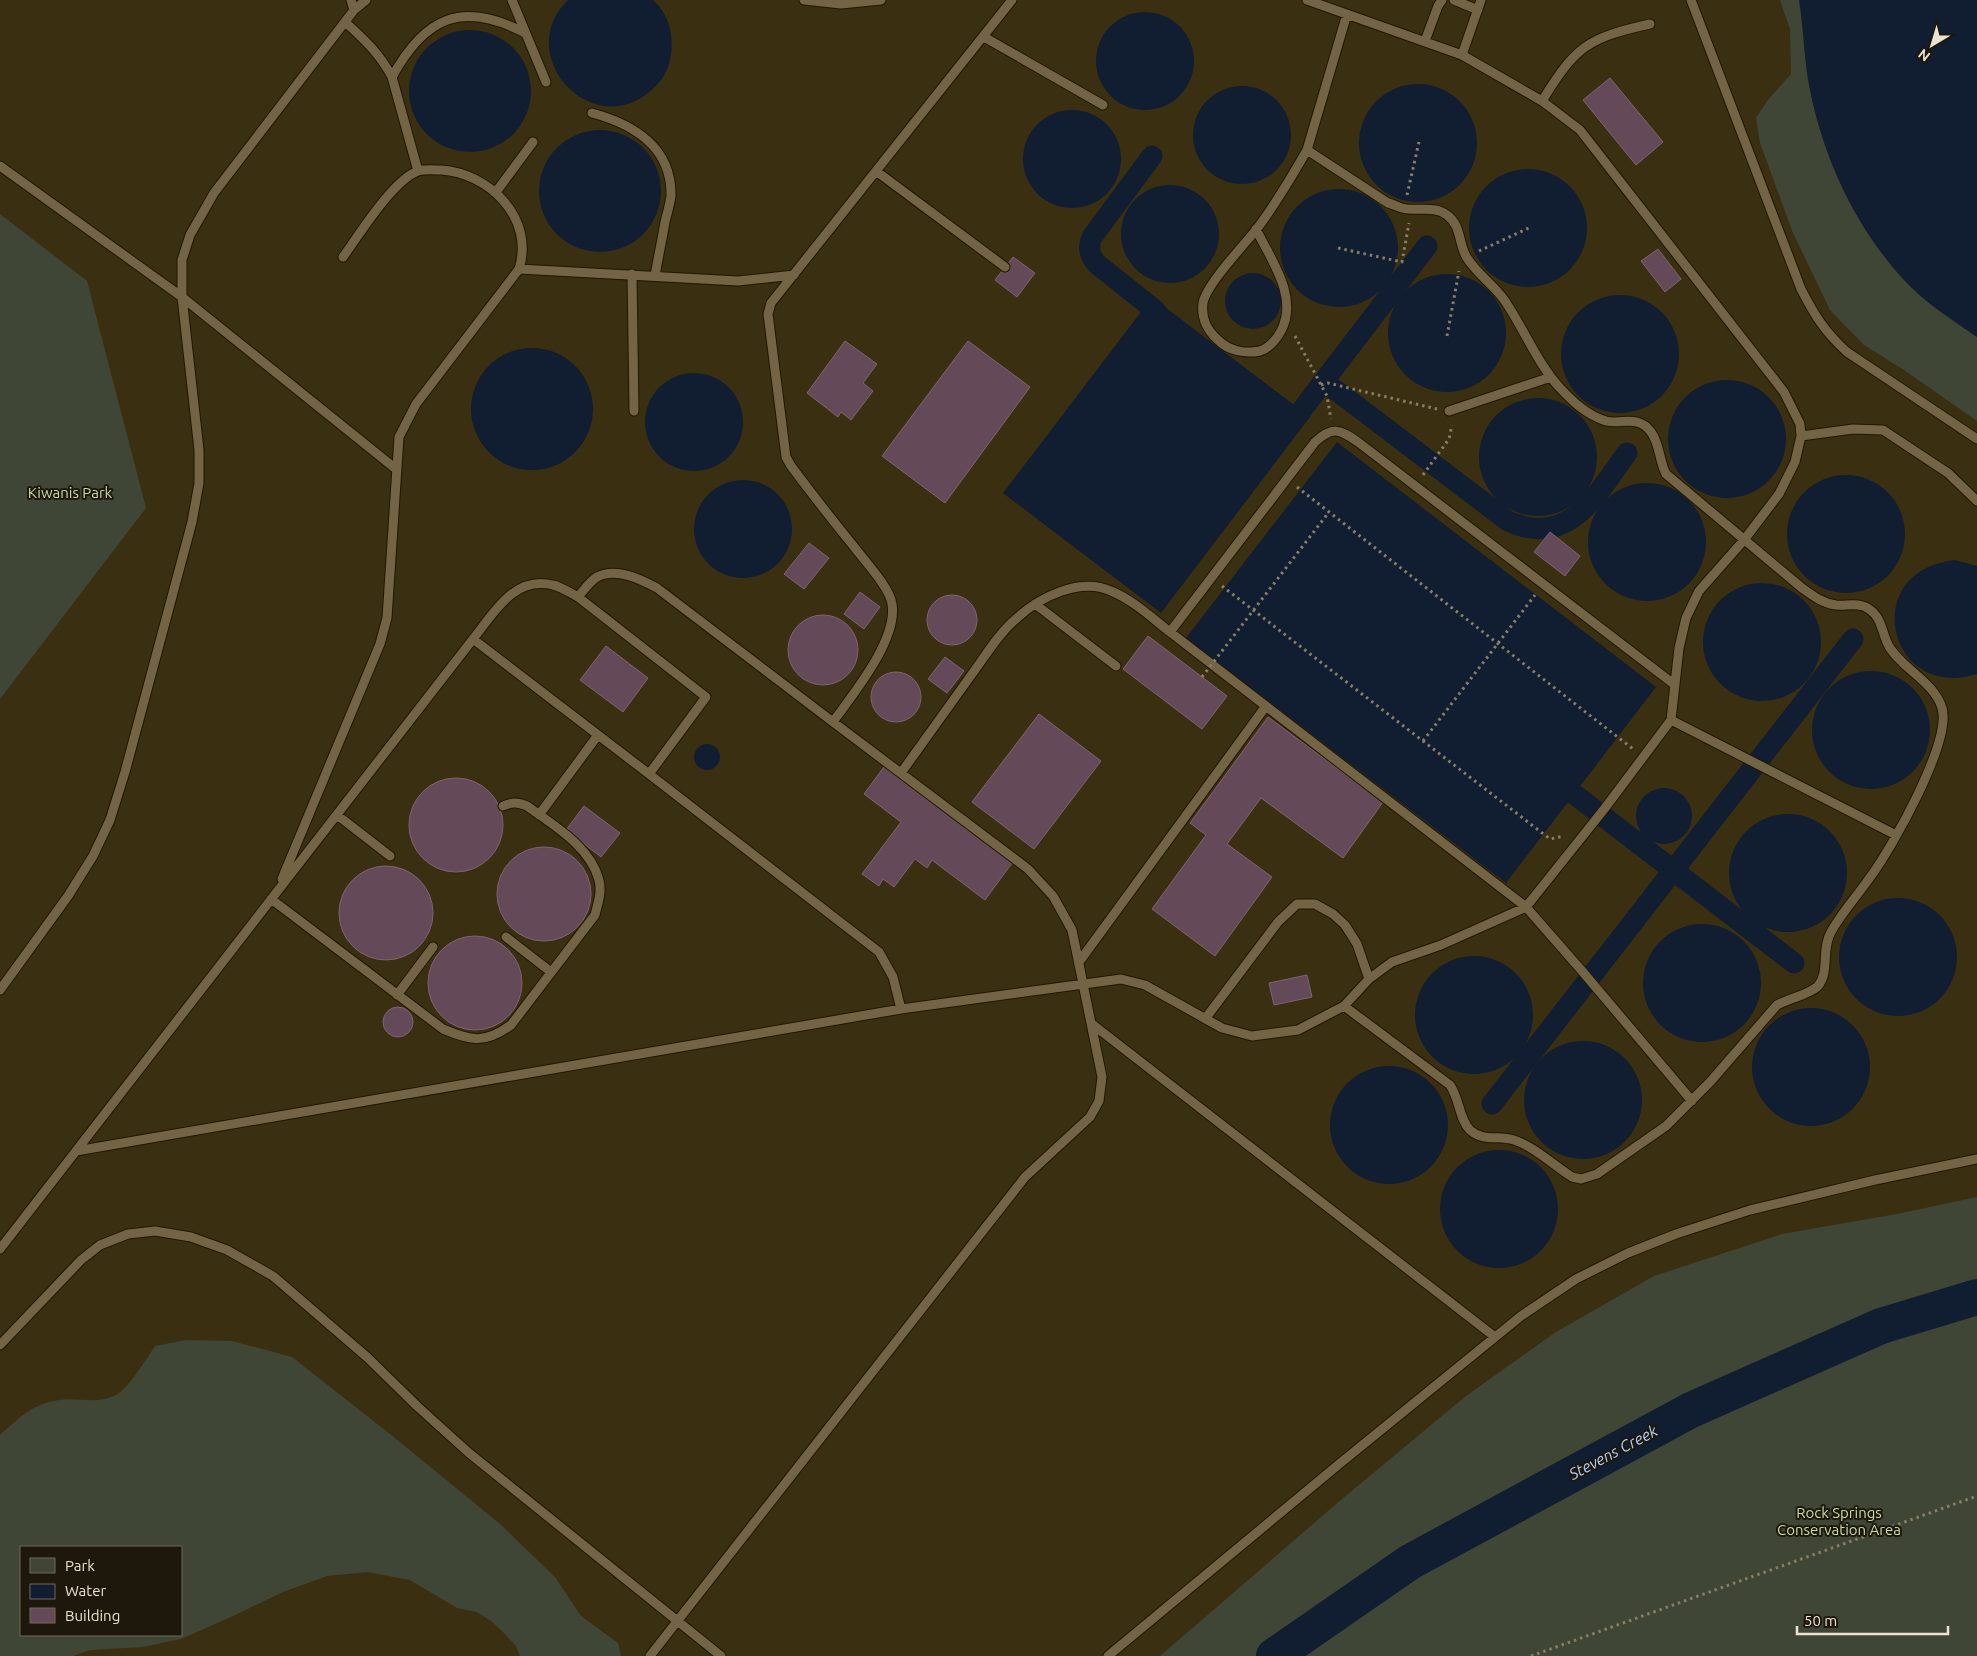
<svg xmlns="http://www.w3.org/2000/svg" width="1977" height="1656" viewBox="0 0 1977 1656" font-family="Ubuntu,sans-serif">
  <rect width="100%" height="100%" fill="#3b2f11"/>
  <path fill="#404635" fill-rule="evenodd" d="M1780,0H1799C1804,30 1804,61 1810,90C1824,159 1855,226 1903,279C1924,302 1951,319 1977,337V421L1904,370L1864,345L1830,310L1793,233L1760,143L1756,118L1767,101L1791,74L1790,29Z
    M0,214L87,281L146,508L0,699Z
    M1977,1197V1656H1160L1342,1499L1466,1396L1556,1332L1654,1276L1782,1234L1897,1214Z
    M186,1340L232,1341L292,1357L390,1434L500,1524L555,1577L581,1616L618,1643L621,1656H520L516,1646L504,1633L491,1621L477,1612L457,1608L410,1580L367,1572L327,1576L283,1592L233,1616L181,1639L143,1647L90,1650L73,1656H0V1435C19,1418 32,1404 59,1400C79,1397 96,1405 116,1395C128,1389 147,1358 155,1346ZM21,1547H181V1635H21Z"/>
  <path fill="#111e31" d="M568,0H653C669,14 674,35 671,55C669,71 660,84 648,93C588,140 513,53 568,0Z
    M1799,0H1977V337C1951,319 1924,302 1903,279C1855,226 1824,159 1810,90C1804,61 1804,30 1799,0Z
    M1096 61a49 49 0 1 1 98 0a49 49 0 1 1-98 0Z
    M409 91a61 61 0 1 1 122 0a61 61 0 1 1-122 0Z
    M1359 143a59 59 0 1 1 118 0a59 59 0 1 1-118 0Z
    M1193 135a49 49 0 1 1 98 0a49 49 0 1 1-98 0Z
    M1023 159a49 49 0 1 1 98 0a49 49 0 1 1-98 0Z
    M539 191a61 61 0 1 1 122 0a61 61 0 1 1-122 0Z
    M1469 228a59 59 0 1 1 118 0a59 59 0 1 1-118 0Z
    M1121 234a49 49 0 1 1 98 0a49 49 0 1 1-98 0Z
    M1280 248a59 59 0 1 1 118 0a59 59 0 1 1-118 0Z
    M1225 301a28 28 0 1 1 56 0a28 28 0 1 1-56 0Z
    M1388 333a59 59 0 1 1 118 0a59 59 0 1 1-118 0Z
    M1561 354a59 59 0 1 1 118 0a59 59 0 1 1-118 0Z
    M1161,304L1310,417L1161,613L1003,493L1144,308L1153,314Z
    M471 409a61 61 0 1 1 122 0a61 61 0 1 1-122 0Z
    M645 422a49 49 0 1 1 98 0a49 49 0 1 1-98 0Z
    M1668 439a59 59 0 1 1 118 0a59 59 0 1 1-118 0Z
    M1479 457a59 59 0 1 1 118 0a59 59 0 1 1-118 0Z
    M1337,442L1656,687L1506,883L1186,638Z
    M1787 534a59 59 0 1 1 118 0a59 59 0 1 1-118 0Z
    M694 529a49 49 0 1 1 98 0a49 49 0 1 1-98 0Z
    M1588 542a59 59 0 1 1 118 0a59 59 0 1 1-118 0Z
    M1955,560L1977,566V674C1887,702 1858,570 1955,560Z
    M1703 642a59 59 0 1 1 118 0a59 59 0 1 1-118 0Z
    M1812 730a59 59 0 1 1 118 0a59 59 0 1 1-118 0Z
    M694 757a13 13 0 1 1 26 0a13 13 0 1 1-26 0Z
    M1636 816a28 28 0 1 1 56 0a28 28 0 1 1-56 0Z
    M1729 873a59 59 0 1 1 118 0a59 59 0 1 1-118 0Z
    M1839 957a59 59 0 1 1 118 0a59 59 0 1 1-118 0Z
    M1643 983a59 59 0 1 1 118 0a59 59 0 1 1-118 0Z
    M1415 1015a59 59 0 1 1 118 0a59 59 0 1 1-118 0Z
    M1752 1067a59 59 0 1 1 118 0a59 59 0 1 1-118 0Z
    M1524 1100a59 59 0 1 1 118 0a59 59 0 1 1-118 0Z
    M1330 1125a59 59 0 1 1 118 0a59 59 0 1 1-118 0Z
    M1440 1209a59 59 0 1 1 118 0a59 59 0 1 1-118 0Z"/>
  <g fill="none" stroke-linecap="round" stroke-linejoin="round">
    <path stroke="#111e31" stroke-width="21" d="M1152,156L1092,237C1087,248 1090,256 1097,264L1156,311
      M1319,387L1326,385L1337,391L1508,521C1569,549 1596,495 1627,453
      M1301,411L1427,246
      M1574,794L1794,963
      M1492,1104L1853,639"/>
    <path stroke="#111e31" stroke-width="36" d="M1274,1656L1410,1562L1691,1410L1881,1326L1977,1297"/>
  </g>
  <path fill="#644a59" stroke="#816173" d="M1610,78L1663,142L1636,165L1583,100Z
    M1658,249L1681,279L1665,292L1641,261Z
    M1013,257L1035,273L1017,297L995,280Z
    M845,341L877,364L863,383L873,391L851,420L841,412L838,417L807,393Z
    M968,341L1030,387L945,503L882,456Z
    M1550,532L1580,556L1565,576L1534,552Z
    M809,543L829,558L804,589L784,574Z
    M860,592L880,607L864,629L844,614Z
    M927 620a25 25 0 1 1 50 0a25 25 0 1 1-50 0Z
    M788 650a35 35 0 1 1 70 0a35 35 0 1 1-70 0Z
    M1148,636L1227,696L1202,729L1123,669Z
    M606,646L648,678L623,712L580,680Z
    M945,657L964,671L947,693L928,679Z
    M871 697a25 25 0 1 1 50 0a25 25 0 1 1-50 0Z
    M1039,714L1101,761L1034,849L972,802Z
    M1268,717L1383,802L1343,858L1261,798L1227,844L1272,877L1215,956L1152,909L1206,835L1190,823Z
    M884,767L1012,863L985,900L932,860L927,868L915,859L894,887L883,879L879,886L862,874L901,822L864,794Z
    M409 825a47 47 0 1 1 94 0a47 47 0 1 1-94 0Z
    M584,806L620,833L601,857L566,830Z
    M497 894a47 47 0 1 1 94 0a47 47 0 1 1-94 0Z
    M339 913a47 47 0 1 1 94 0a47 47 0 1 1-94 0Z
    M428 983a47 47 0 1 1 94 0a47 47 0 1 1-94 0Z
    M1307,975L1312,997L1274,1005L1269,983Z
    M383 1022a15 15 0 1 1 30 0a15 15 0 1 1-30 0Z"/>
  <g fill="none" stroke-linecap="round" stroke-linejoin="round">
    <defs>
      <path id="lane" d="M351,0L354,10
        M512,0L546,82
        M804,0L841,4L881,0
        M1454,0L1478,10
        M1691,0L1801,289C1815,316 1824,331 1847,352L1977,439
        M345,22C364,39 380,54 392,77L418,171
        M984,37L1103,105
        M1425,41L1438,6L1442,0
        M1462,55L1481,0
        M392,77C425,17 462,0 525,33
        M1542,101C1576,46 1587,38 1650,24
        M592,113C633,124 672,147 671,196C670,204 667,214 665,222C662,240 658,258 655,276
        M0,166L182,297L396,469
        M876,171L1005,267
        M496,192L533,142
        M1256,229C1271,260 1299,297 1281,331C1276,340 1270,348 1260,351C1245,354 1229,351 1218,340C1207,330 1201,319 1203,303C1206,285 1243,246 1256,230C1275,205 1291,178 1307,150
        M519,269L738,281L794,275
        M632,274L634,411
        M1449,411L1551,377
        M1801,436L1853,429L1883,430L1948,473L1977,501
        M578,597C583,591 590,581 597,577C616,567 640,579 657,588L833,722C853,694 898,640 892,604C890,588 865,561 855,548C833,521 812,494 791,466L786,457L768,314L771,303L1012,0
        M1035,604L1116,666
        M1170,632L1315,442C1333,426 1339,429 1358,442L1675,685
        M473,639L649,774
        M1671,720L1896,835
        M901,773C925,740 948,707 972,674C986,655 999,633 1017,618C1040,597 1080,577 1111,591C1133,600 1152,618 1170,632L1526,907L1582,971L1692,1101
        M337,815L390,856
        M539,815L598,735
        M282,879L380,644L387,618L399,437L416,404L519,269C535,218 489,173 441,170C434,170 424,169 418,171C393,180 359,235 343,257
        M271,899L443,1029C471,1041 485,1044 511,1025L595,915C598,903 602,892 599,880C590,846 553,825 527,806C517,802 512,802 503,806
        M506,937L551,972
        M1079,962L1266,706
        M0,990L68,896L93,856L110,820L125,772L192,522L199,483V450L182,297V260L190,235L214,193L354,10L366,0
        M397,995L433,947
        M1344,1006L1450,1085C1460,1100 1459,1119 1470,1130C1483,1142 1498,1135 1514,1140C1535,1147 1553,1165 1572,1177L1581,1179L1597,1174L1666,1126L1710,1082L1777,1005C1788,999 1810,994 1818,986C1830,972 1821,949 1831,932C1842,912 1858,895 1871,876C1892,848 1952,741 1942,708C1934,682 1904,670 1890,648C1882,636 1883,618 1869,609C1859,602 1847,606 1836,605C1822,603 1813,596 1802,588L1666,474C1659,461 1660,444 1651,432C1638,414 1621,425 1606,421C1587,415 1573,402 1560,388C1537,363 1524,329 1505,301C1494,285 1478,275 1467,258C1458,244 1462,226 1447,215C1434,205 1417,212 1402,208C1398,207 1393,204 1388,203L1307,150L1347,14
        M901,1009L1121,979L1145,985L1222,1028L1252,1036L1298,1030L1344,1006L1369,979L1392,962L1441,945L1526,907L1605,808L1671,720L1679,648L1686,618L1699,591L1744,540L1779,494L1795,462L1801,436L1800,424L1784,392L1580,130L1542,101L1462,55L1307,0
        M1205,1019L1278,922L1297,904H1315L1333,914L1345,925L1357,944L1369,979
        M1092,1024L1495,1337
        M0,1249L473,639C494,613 514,575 553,585C562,587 570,593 578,597L706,697L649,774L879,952L893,977L901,1009L76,1151
        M0,1345L81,1260L100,1245L128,1234L155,1231L191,1237L227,1250L273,1276L368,1358L417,1406L469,1453L721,1656
        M650,1656L1025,1177L1090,1117L1099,1101L1102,1077L1072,930L1053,896L1028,869L833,722
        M1108,1656L1338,1465L1521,1316L1576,1279L1628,1253L1676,1234L1750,1210L1875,1180L1977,1159"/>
    </defs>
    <use href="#lane" stroke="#221600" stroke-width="11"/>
    <path stroke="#887e66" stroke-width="3" stroke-dasharray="2.5 4" stroke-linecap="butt" d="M1407,195L1419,142
      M1338,248L1402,262L1409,223
      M1479,251L1531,227
      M1295,336L1327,396L1331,419
      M1447,336L1459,271
      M1321,385L1328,383L1437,409
      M1423,475L1449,439L1452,425
      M1297,487L1633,749
      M1222,586L1550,839L1564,836
      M1423,741L1535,595
      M1531,1656L1977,1496"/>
    <use href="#lane" stroke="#726445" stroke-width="9"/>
    <path stroke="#887e66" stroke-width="3" stroke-dasharray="2.5 4" stroke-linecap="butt" d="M1202,677L1329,512"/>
  </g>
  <g text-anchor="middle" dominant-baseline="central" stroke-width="4" stroke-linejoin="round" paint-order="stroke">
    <g font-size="15" fill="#c9dca8" stroke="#1d180b">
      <text x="70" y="492">Kiwanis Park</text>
      <text x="1839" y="1512">Rock Springs<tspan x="1839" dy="17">Conservation Area</tspan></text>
    </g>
    <g font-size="16" font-style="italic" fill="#b1cffc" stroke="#1d180b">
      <text transform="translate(1613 1452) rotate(-28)">Stevens Creek</text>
    </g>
  </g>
  <rect x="20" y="1546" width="162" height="90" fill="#1d180b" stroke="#6f695b"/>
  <rect x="30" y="1558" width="25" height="15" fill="#404635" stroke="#6f695b"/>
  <text x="65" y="1571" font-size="15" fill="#ebe3d2">Park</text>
  <rect x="30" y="1584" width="25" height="15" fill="#111e31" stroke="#6f695b"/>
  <text x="65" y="1596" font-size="15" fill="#ebe3d2">Water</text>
  <rect x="30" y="1608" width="25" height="15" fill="#644a59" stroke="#6f695b"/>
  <text x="65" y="1621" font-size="15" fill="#ebe3d2">Building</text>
  <g transform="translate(1932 45) rotate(218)" stroke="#1d180b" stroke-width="4" paint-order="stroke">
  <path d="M0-4L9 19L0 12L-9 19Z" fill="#ebe3d2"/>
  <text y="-8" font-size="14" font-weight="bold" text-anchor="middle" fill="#ebe3d2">N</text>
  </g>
  <path d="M1797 1626v8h151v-8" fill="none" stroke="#ebe3d2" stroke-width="2.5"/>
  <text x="1804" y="1626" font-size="15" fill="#ebe3d2" stroke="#1d180b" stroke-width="4" paint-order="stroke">50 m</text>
</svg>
